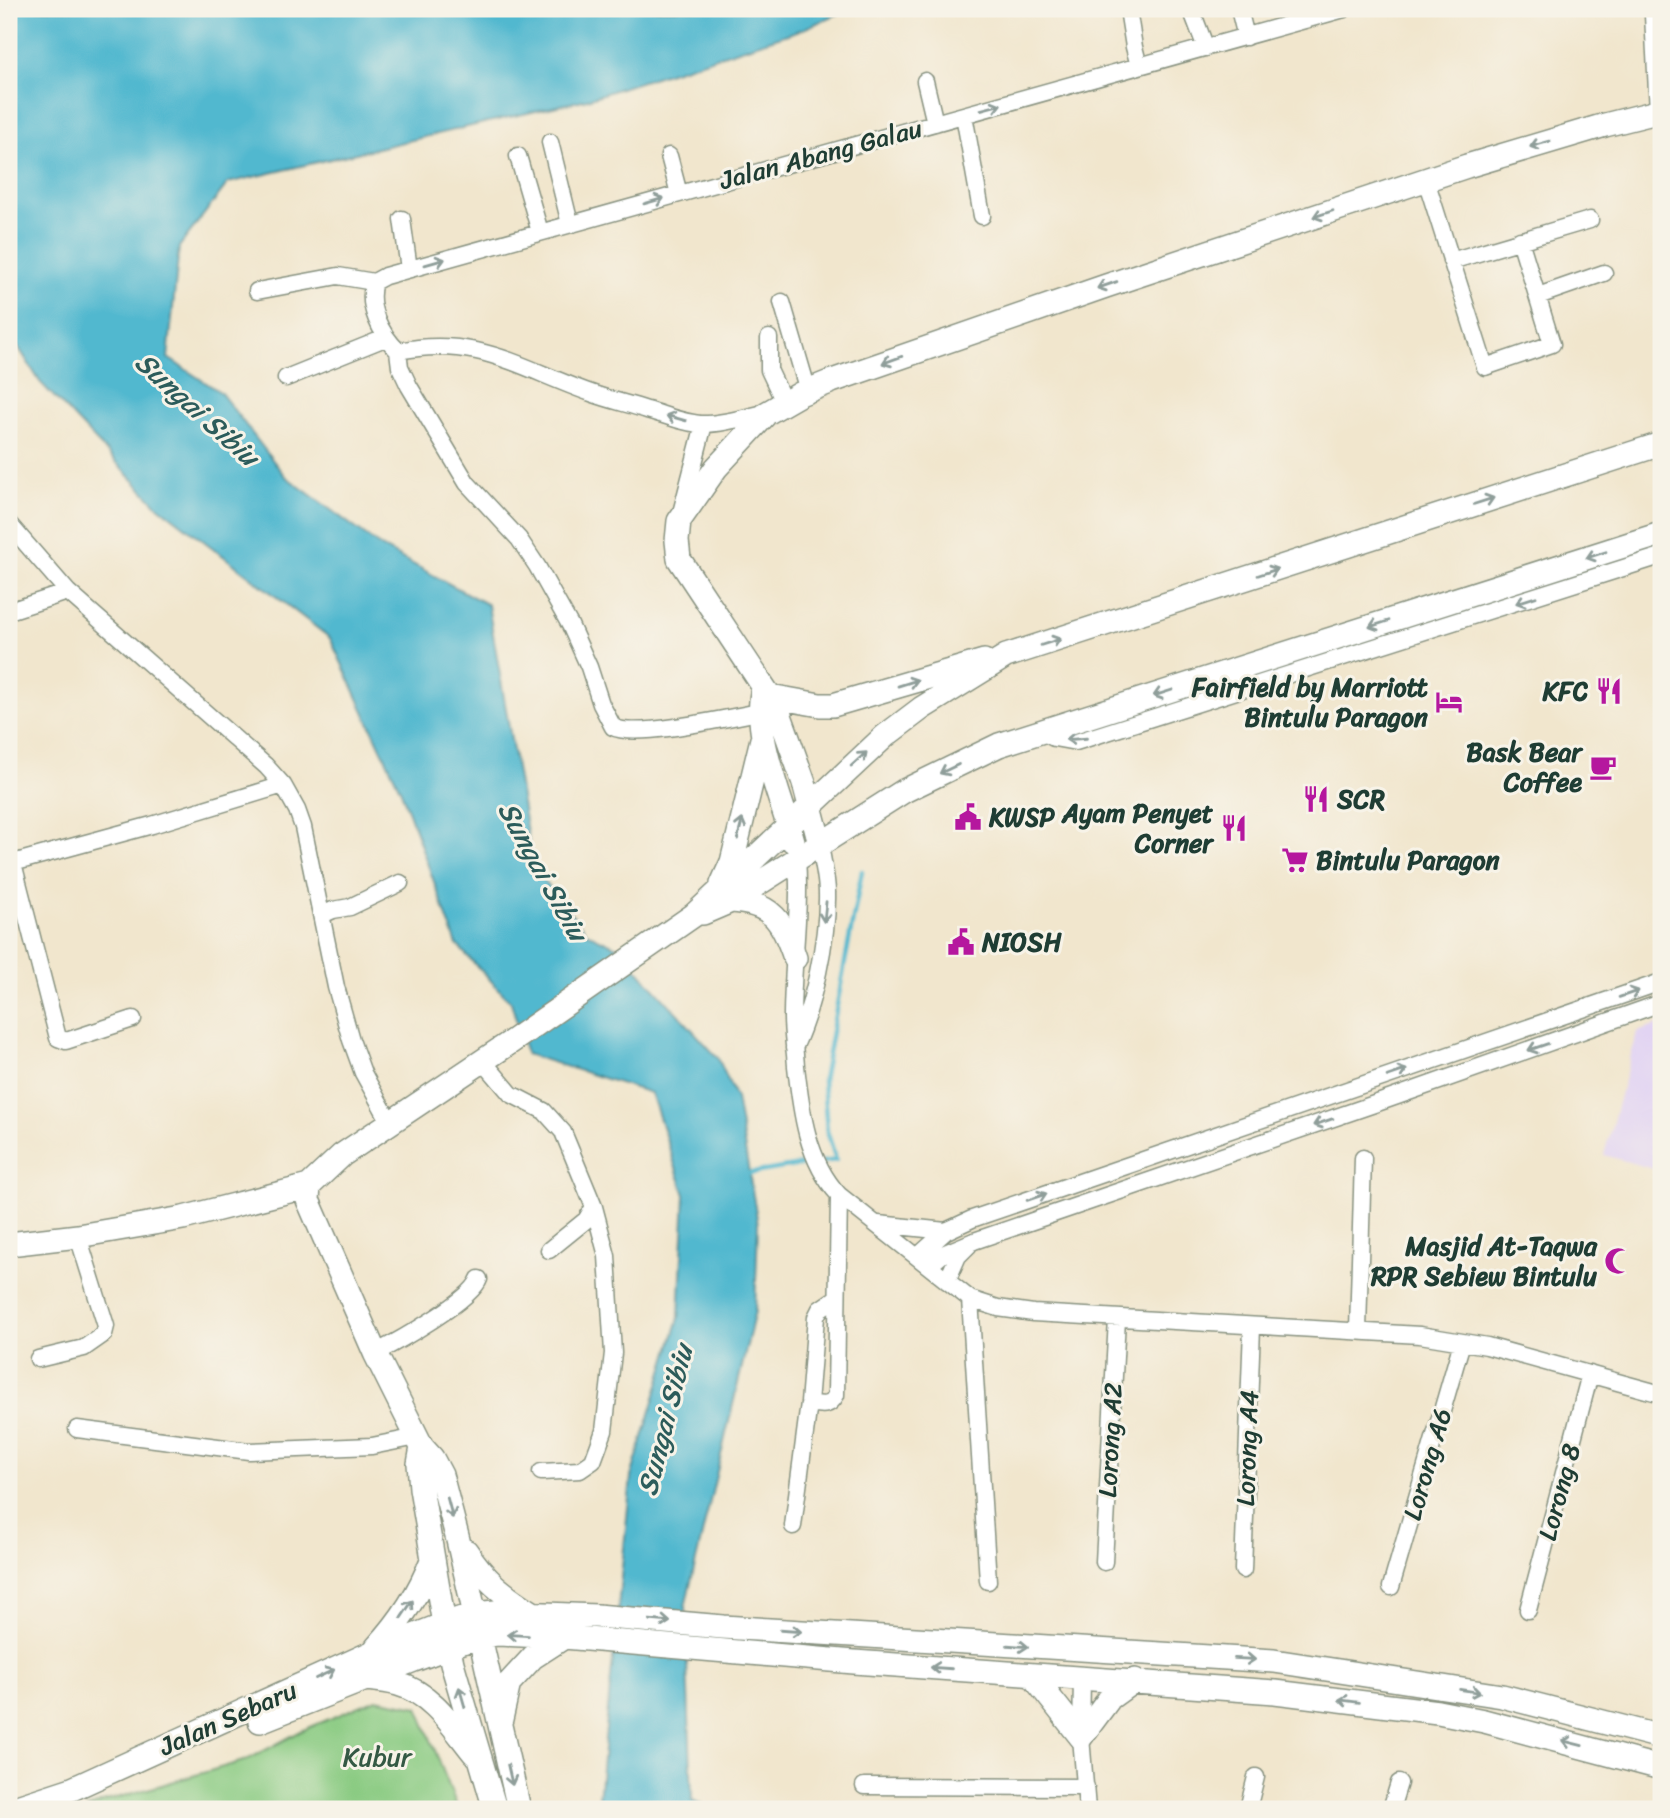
<svg xmlns="http://www.w3.org/2000/svg" width="1670" height="1818" viewBox="0 0 1670 1818" font-family="Sriracha,sans-serif">
  <rect width="100%" height="100%" fill="#f7f3e8"/>
  <filter id="ink" filterUnits="userSpaceOnUse"><feTurbulence type="fractalNoise" baseFrequency=".0143" numOctaves="2"/><feDisplacementMap in="SourceGraphic" scale="14" xChannelSelector="R" yChannelSelector="G"/><feConvolveMatrix kernelMatrix="1 2 1 2 8 2 1 2 1" color-interpolation-filters="sRGB"/></filter>
  <filter id="wash" filterUnits="userSpaceOnUse"><feTurbulence type="fractalNoise" baseFrequency=".00686" numOctaves="4" result="noise"/><feDisplacementMap in="SourceGraphic" scale="28" xChannelSelector="R" yChannelSelector="G"/><feGaussianBlur stdDeviation="1.57" result="paint"/><feColorMatrix in="noise" values="0 0 0 0 0 0 0 0 0 0 0 0 0 0 0 0 0 1.4 0 .05"/><feComposite in="paint" operator="in"/></filter>
  <g filter="url(#wash)">
    <rect width="100%" height="100%" fill="#f1e6cd"/>
    <path fill="#e2d4f3" d="M1661,1024V1171L1604,1155L1637,1032Z"/>
    <path fill="#8acb82" stroke="#54845b" stroke-width="2" d="M376,1699L418,1707L458,1809H86L103,1802L247,1760L301,1731Z"/>
    <path fill="#51b8cf" stroke="#387a82" stroke-width="2" d="M9,9H849L803,29L587,99L228,183L179,247L168,358L220,392L285,476L381,547L488,605L533,867L587,933L617,947L718,1058L736,1098L758,1224L755,1311L685,1607L692,1800L713,1809H598L631,1477L679,1318L685,1195L651,1093L526,1054L511,1002L457,945L401,791L330,638L157,505L40,382L9,332Z"/>
    <g fill="none" stroke-linecap="round" stroke-linejoin="round">
      <path stroke="#51b8cf" stroke-width="4.5" d="M822,1162L836,1160L827,1131L823,1080L862,871
        M746,1174L813,1163"/>
    </g>
  </g>
  <g filter="url(#ink)">
    <g fill="none" stroke-linecap="round" stroke-linejoin="round">
      <defs>
        <path id="street" d="M1128,9L1134,47L1139,66
          M1191,9L1206,48
          M1239,9L1246,37
          M1655,9L1653,15L1658,111
          M925,81L935,123
          M964,115L982,216
          M550,142L570,224
          M518,156L540,232
          M669,156L679,194
          M1426,180L1485,367L1552,344L1520,240
          M402,219L409,269
          M1451,261L1590,220
          M257,291L338,276L374,282
          M1538,296L1604,273
          M782,302L808,391
          M769,338V370L784,402
          M398,351C381,334 366,306 374,282L385,276L1344,9
          M286,378L385,338
          M682,509L704,424
          M9,524L68,592L266,766L283,785L297,810L303,827L336,987L351,1040L363,1073L390,1122
          M9,611L68,592
          M759,712C732,717 634,739 613,727L601,704L589,667L570,625L537,566L519,539L467,483L409,386L400,367L398,351C477,335 520,368 591,393C610,400 629,404 647,410C665,415 686,424 704,424C725,424 747,416 767,413
          M1042,732L1054,738L1076,742L1661,556
          M797,858C801,911 792,964 792,1018C792,1034 795,1050 796,1066C801,1111 807,1161 839,1195L970,1299L998,1308L1033,1313L1420,1335L1487,1346L1661,1394
          M13,863L58,1038L66,1041L133,1019
          M9,864L152,825L283,785
          M322,915L333,910L350,907L400,883
          M794,1048C813,1008 828,938 827,893C827,877 822,860 820,844
          M483,1061L511,1094L544,1111L563,1132L594,1207L607,1256L613,1353L604,1431L593,1461L580,1470L541,1472
          M878,1224L946,1231
          M549,1250L586,1220L594,1207
          M917,1257L946,1231L972,1219L1661,982
          M929,1266L943,1254L974,1241L1386,1100L1661,1003
          M947,1281L958,1256L969,1245
          M970,1299L988,1581
          M1358,1330L1363,1158
          M375,1353C397,1342 472,1300 479,1279
          M38,1359L84,1348L104,1334L106,1326L78,1236
          M809,1403C822,1405 829,1408 836,1395L839,1195
          M77,1429L249,1451L372,1446L417,1437
          M793,1526L809,1403L816,1317L820,1309L836,1298
          M1104,1562L1117,1319
          M1243,1570L1252,1327
          M1391,1587L1462,1342
          M1528,1610L1590,1374
          M1082,1679L1081,1737L1087,1809
          M864,1786L1086,1787
          M1248,1809L1256,1777
          M1391,1809L1399,1783"/>
        <path id="secondary" d="M763,688C752,733 781,797 793,841
          M770,696L820,705H833L984,661
          M820,844L804,783L777,707L679,559L677,541L679,521L716,468L767,413L800,394L832,381L1106,286L1467,166L1605,125L1661,111
          M722,884L732,862L762,739
          M731,901C773,903 783,922 795,958
          M703,913L731,901L904,791L999,745L1661,534
          M309,1186L308,1200L375,1353L422,1447L432,1458L441,1475L458,1540L519,1809
          M9,1244L78,1236L183,1218L309,1186L342,1155L511,1042L694,915L885,736L922,708L1006,656L1661,444
          M422,1447L419,1464L421,1488L444,1624L452,1663L495,1809
          M466,1551C486,1581 500,1592 531,1612
          M376,1648C400,1622 419,1594 432,1560
          M1032,1675L1081,1737L1110,1698L1135,1680
          M366,1679C376,1680 388,1681 398,1684C433,1694 452,1726 474,1753
          M501,1719L509,1683L533,1657L564,1637
          M260,1721L414,1660L479,1636L498,1634L564,1637L854,1662L1275,1692L1438,1712L1484,1721L1661,1768
          M11,1809L72,1789L371,1653L444,1624L474,1614L495,1612L597,1616L723,1627L1274,1661L1502,1696L1661,1737"/>
      </defs>
      <use href="#street" stroke="#889280" stroke-width="19"/>
      <use href="#secondary" stroke="#889280" stroke-width="26"/>
      <use href="#street" stroke="#fff" stroke-width="16"/>
      <use href="#secondary" stroke="#fff" stroke-width="23"/>
    </g>
    <defs><path id="oneway-shaft" d="M-6 0H5M1.5-3L5.5 0L1.5 3" fill="none" stroke-width="1.6" stroke-linecap="round" stroke-linejoin="round" transform="scale(1.75)"/></defs>
    <g stroke="#8f9e9a">
      <use href="#oneway-shaft" transform="translate(991 107) rotate(-15)"/>
      <use href="#oneway-shaft" transform="translate(1540 144) rotate(164)"/>
      <use href="#oneway-shaft" transform="translate(654 201) rotate(-16)"/>
      <use href="#oneway-shaft" transform="translate(1323 214) rotate(162)"/>
      <use href="#oneway-shaft" transform="translate(435 262) rotate(-16)"/>
      <use href="#oneway-shaft" transform="translate(1107 285) rotate(161)"/>
      <use href="#oneway-shaft" transform="translate(892 360) rotate(160)"/>
      <use href="#oneway-shaft" transform="translate(676 418) rotate(-164)"/>
      <use href="#oneway-shaft" transform="translate(1484 501) rotate(-18)"/>
      <use href="#oneway-shaft" transform="translate(1596 555) rotate(162)"/>
      <use href="#oneway-shaft" transform="translate(1268 572) rotate(-18)"/>
      <use href="#oneway-shaft" transform="translate(1526 600) rotate(162)"/>
      <use href="#oneway-shaft" transform="translate(1379 624) rotate(162)"/>
      <use href="#oneway-shaft" transform="translate(1051 642) rotate(-18)"/>
      <use href="#oneway-shaft" transform="translate(908 683) rotate(-17)"/>
      <use href="#oneway-shaft" transform="translate(1163 693) rotate(162)"/>
      <use href="#oneway-shaft" transform="translate(1076 739) rotate(176)"/>
      <use href="#oneway-shaft" transform="translate(859 759) rotate(-42)"/>
      <use href="#oneway-shaft" transform="translate(949 769) rotate(154)"/>
      <use href="#oneway-shaft" transform="translate(740 829) rotate(-76)"/>
      <use href="#oneway-shaft" transform="translate(825 912) rotate(96)"/>
      <use href="#oneway-shaft" transform="translate(1629 994) rotate(-19)"/>
      <use href="#oneway-shaft" transform="translate(1538 1047) rotate(161)"/>
      <use href="#oneway-shaft" transform="translate(1397 1073) rotate(-19)"/>
      <use href="#oneway-shaft" transform="translate(1323 1122) rotate(161)"/>
      <use href="#oneway-shaft" transform="translate(1037 1197) rotate(-19)"/>
      <use href="#oneway-shaft" transform="translate(450 1508) rotate(75)"/>
      <use href="#oneway-shaft" transform="translate(407 1609) rotate(-56)"/>
      <use href="#oneway-shaft" transform="translate(660 1621) rotate(5)"/>
      <use href="#oneway-shaft" transform="translate(791 1631) rotate(4)"/>
      <use href="#oneway-shaft" transform="translate(518 1635) rotate(-177)"/>
      <use href="#oneway-shaft" transform="translate(1018 1646) rotate(4)"/>
      <use href="#oneway-shaft" transform="translate(1245 1659) rotate(3)"/>
      <use href="#oneway-shaft" transform="translate(941 1668) rotate(-176)"/>
      <use href="#oneway-shaft" transform="translate(325 1674) rotate(-25)"/>
      <use href="#oneway-shaft" transform="translate(1470 1691) rotate(9)"/>
      <use href="#oneway-shaft" transform="translate(462 1697) rotate(-106)"/>
      <use href="#oneway-shaft" transform="translate(1349 1701) rotate(-173)"/>
      <use href="#oneway-shaft" transform="translate(1572 1743) rotate(-166)"/>
      <use href="#oneway-shaft" transform="translate(510 1775) rotate(77)"/>
    </g>
  </g>
  <defs>
    <symbol id="restaurant-bare" viewBox="-9 -9 18 18"><path d="M-5-6h1v4h1v-4h1v4h1v-4h1v5L-1.5 .5V6h-2V.5L-5-1ZM5-6V6H3V1.5H1.5Q1.5-4 5-6Z" fill="#b5179e" stroke="#f7f3e8" stroke-width="2.5" paint-order="stroke"/></symbol>
    <symbol id="hotel-bare" viewBox="-9 -9 18 18"><path d="M-6-4.5h1.5V1H6V5H4.5V3h-9V5H-6ZM-4 0a1.8 1.8 0 1 1 3.6 0ZM.5 0V-2.5h3Q6-2.5 6 0Z" fill="#b5179e" stroke="#f7f3e8" stroke-width="2.5" paint-order="stroke"/></symbol>
    <symbol id="cafe-bare" viewBox="-9 -9 18 18"><path d="M-5.5-4.5H6V0H3Q3 3.5 0 3.5H-2.5Q-5.5 3.5-5.5 0ZM3-3.2v2h1.7v-2ZM-6 4.5H4V6H-6Z" fill="#b5179e" stroke="#f7f3e8" stroke-width="2.5" paint-order="stroke"/></symbol>
    <symbol id="civic-bare" viewBox="-9 -9 18 18"><path d="M-.6-6.5H3V-4.5H.6V-3L4-1V1h2V6H-6V1h2V-1L-.6-3ZM-1.2 2.5V6h2.4V2.5Z" fill="#b5179e" stroke="#f7f3e8" stroke-width="2.5" paint-order="stroke"/></symbol>
    <symbol id="supermarket-bare" viewBox="-9 -9 18 18"><path d="M-6-5.5h2.5l.6 2H6L4.5 2H-2.5L-4.4-4H-6ZM-1.5 3.2a1.3 1.3 0 1 0 .1 0ZM3 3.2a1.3 1.3 0 1 0 .1 0Z" fill="#b5179e" stroke="#f7f3e8" stroke-width="2.5" paint-order="stroke"/></symbol>
    <symbol id="mosque-bare" viewBox="-9 -9 18 18"><path d="M3.5-4.9A6 6 0 1 0 3.5 4.9A5 5 0 1 1 3.5-4.9Z" fill="#b5179e" stroke="#f7f3e8" stroke-width="2.5" paint-order="stroke"/></symbol>
  </defs>
  <g fill-rule="evenodd">
    <use href="#restaurant-bare" x="1590" y="672" width="38" height="38"/>
    <use href="#hotel-bare" x="1430" y="683" width="38" height="38"/>
    <use href="#cafe-bare" x="1584" y="748" width="38" height="38"/>
    <use href="#restaurant-bare" x="1297" y="780" width="38" height="38"/>
    <use href="#civic-bare" x="949" y="798" width="38" height="38"/>
    <use href="#restaurant-bare" x="1215" y="809" width="38" height="38"/>
    <use href="#supermarket-bare" x="1276" y="841" width="38" height="38"/>
    <use href="#civic-bare" x="942" y="923" width="38" height="38"/>
    <use href="#mosque-bare" x="1599" y="1242" width="38" height="38"/>
  </g>
  <g text-anchor="middle" dominant-baseline="central" stroke-width="6" stroke-linejoin="round" paint-order="stroke">
    <g font-size="26" fill="#1f3d34" stroke="#f7f3e8">
      <text transform="translate(821 154) rotate(-15)">Jalan Abang Galau</text>
      <text transform="translate(1110 1440) rotate(-87)">Lorong A2</text>
      <text transform="translate(1247 1448) rotate(-88)">Lorong A4</text>
      <text transform="translate(1427 1464) rotate(-74)">Lorong A6</text>
      <text transform="translate(1559 1492) rotate(-75)">Lorong 8</text>
      <text transform="translate(228 1718) rotate(-24)">Jalan Sebaru</text>
    </g>
    <g font-size="26" font-weight="bold" fill="#1f3d34" stroke="#f7f3e8" text-anchor="end">
      <text x="1428" y="687">Fairfield by Marriott<tspan x="1428" dy="30">Bintulu Paragon</tspan></text>
      <text x="1588" y="691">KFC</text>
      <text x="1582" y="752">Bask Bear<tspan x="1582" dy="30">Coffee</tspan></text>
      <text x="1337" y="799" text-anchor="start">SCR</text>
      <text x="1213" y="813">Ayam Penyet<tspan x="1213" dy="30">Corner</tspan></text>
      <text x="989" y="817" text-anchor="start">KWSP</text>
      <text x="1316" y="860" text-anchor="start">Bintulu Paragon</text>
      <text x="982" y="942" text-anchor="start">NIOSH</text>
      <text x="1597" y="1246">Masjid At-Taqwa<tspan x="1597" dy="30">RPR Sebiew Bintulu</tspan></text>
    </g>
    <g font-size="26" fill="#345944" stroke="#f7f3e8">
      <text x="377" y="1757">Kubur</text>
    </g>
    <g font-size="28" font-style="italic" fill="#2c5c5b" stroke="#f7f3e8">
      <text transform="translate(197 409) rotate(42)">Sungai Sibiu</text>
      <text transform="translate(543 871) rotate(61)">Sungai Sibiu</text>
      <text transform="translate(665 1420) rotate(-76)">Sungai Sibiu</text>
    </g>
  </g>
  <rect width="1670" height="1818" fill="none" stroke="#f7f3e8" stroke-width="35"/>
</svg>
